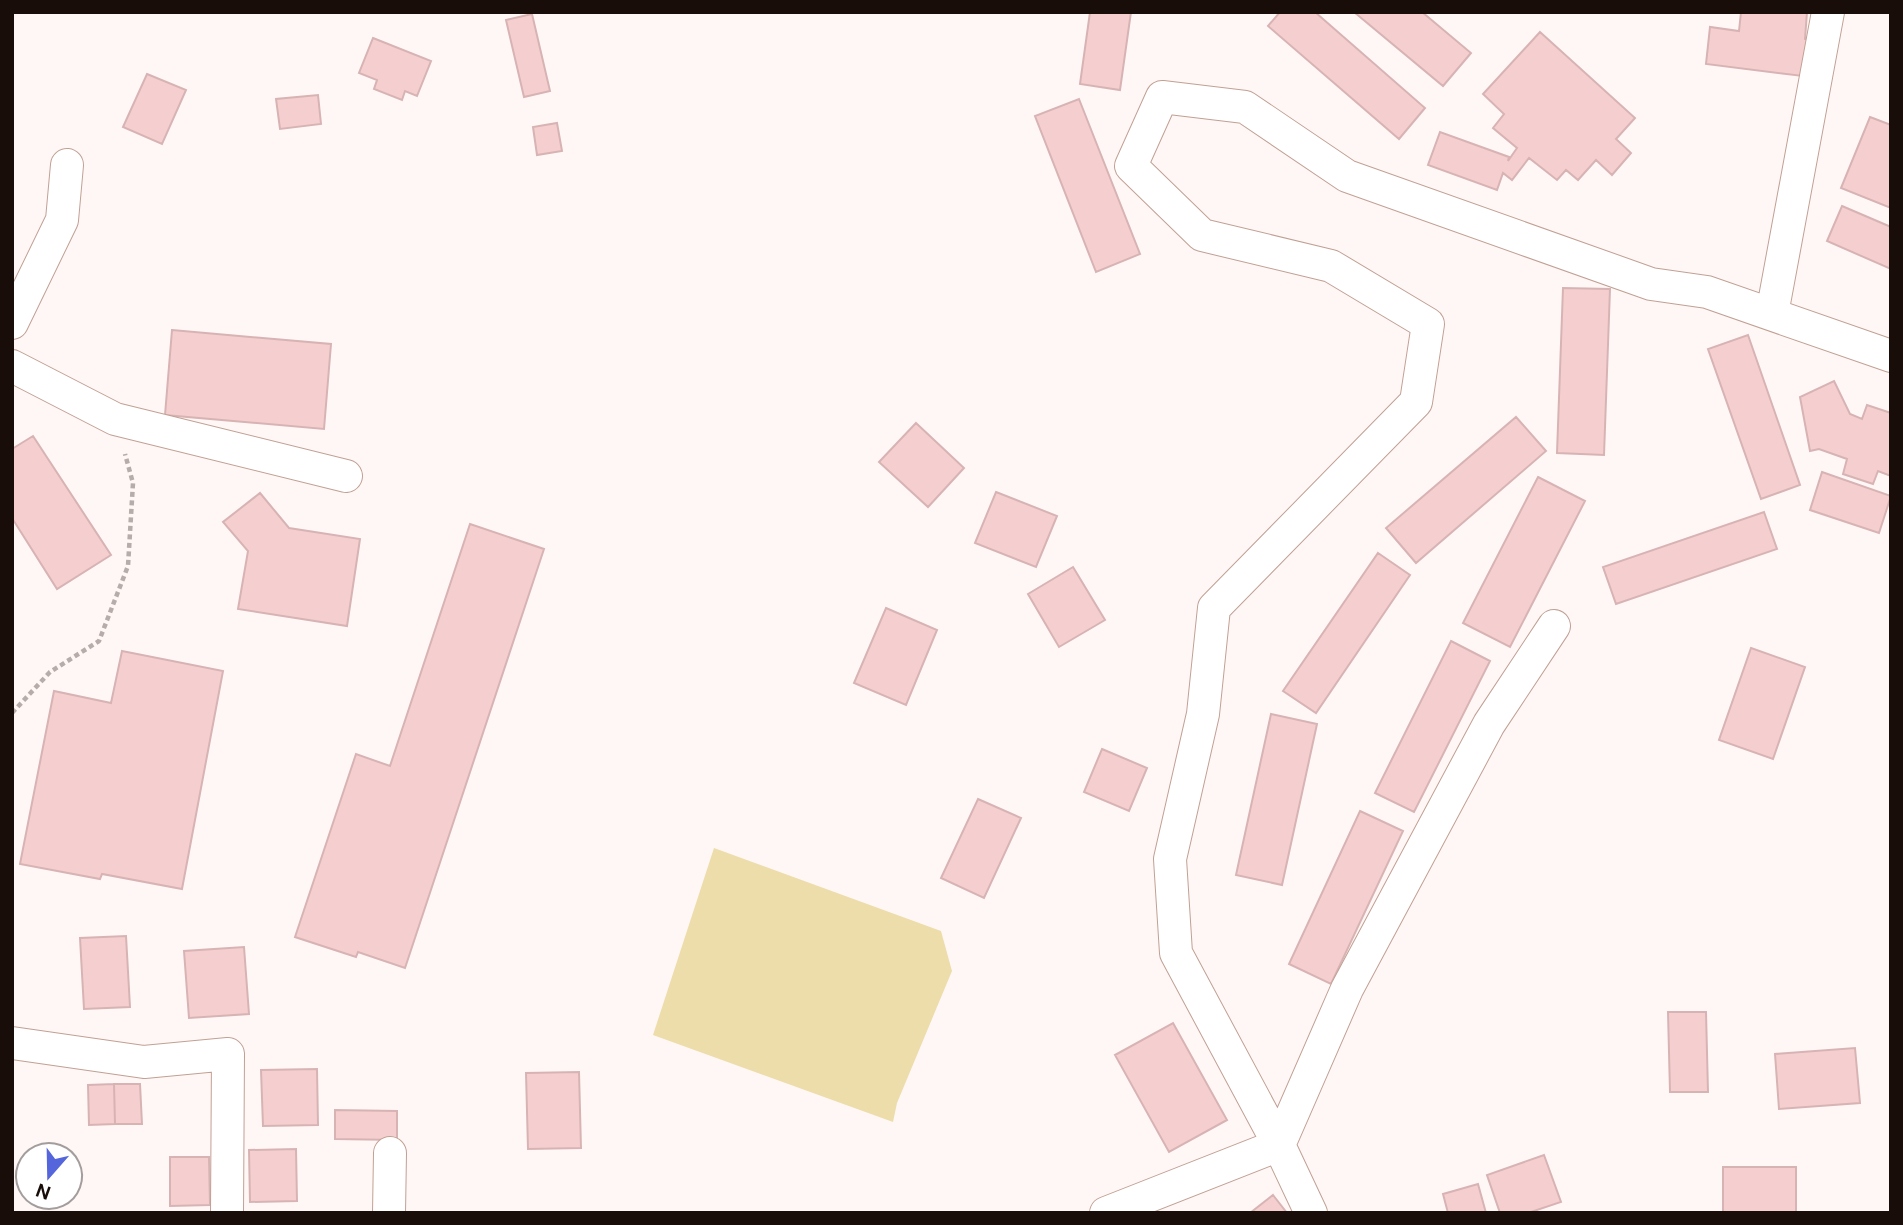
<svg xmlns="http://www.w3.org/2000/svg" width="1903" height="1225" viewBox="0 0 1903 1225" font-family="'DM Sans',sans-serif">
  <rect width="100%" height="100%" fill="#fff7f5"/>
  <path fill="#edddaa" d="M714,848L941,931L952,971L897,1103L893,1122L653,1035Z"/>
  <path fill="#f5cfd0" stroke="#d8b3b4" stroke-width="2" d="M1090,12H1131L1120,90L1080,84Z
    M1280,12H1315L1425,108L1399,139L1268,26Z
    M1354,12H1422L1471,53L1443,86Z
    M1741,12H1807L1805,39L1815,41L1811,77L1706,64L1710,27L1739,31Z
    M532,14L550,91L524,97L506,20Z
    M1540,32L1635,118L1616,139L1631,153L1612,175L1596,160L1578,180L1566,170L1557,180L1529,158L1512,180L1503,173L1497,190L1428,165L1440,132L1509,157L1508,161L1517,148L1493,128L1504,114L1483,94Z
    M373,38L431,61L417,96L405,91L402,100L374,89L377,80L359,73Z
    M147,74L186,90L162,144L123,127Z
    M318,95L321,124L280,129L276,99Z
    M1079,99L1140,254L1096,272L1035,116Z
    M1870,117L1891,125V208L1841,188Z
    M557,123L562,151L537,155L533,127Z
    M1842,206L1891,227V269L1827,241Z
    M1563,288L1610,289L1604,455L1557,453Z
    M172,330L331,344L324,429L165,415Z
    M1748,335L1800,485L1761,499L1708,349Z
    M1834,381L1850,414L1862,419L1867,405L1891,413V476L1878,471L1873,484L1843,474L1847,459L1819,449L1810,451L1800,397Z
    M1516,417L1546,451L1416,563L1386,528Z
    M916,423L964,468L928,507L879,462Z
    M33,436L111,555L57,589L12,518V449Z
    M1822,472L1891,496L1879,533L1810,510Z
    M1538,477L1585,501L1510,647L1463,623Z
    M996,492L1057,516L1036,567L975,543Z
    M260,493L289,528L360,539L347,626L238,609L248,551L223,522Z
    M1764,512L1777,549L1616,604L1603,567Z
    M470,524L544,549L405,968L358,952L356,957L295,937L356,754L390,766Z
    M1378,553L1410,575L1316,713L1283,691Z
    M1073,567L1105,620L1059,647L1028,594Z
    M886,608L937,630L906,705L854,683Z
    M1451,641L1490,661L1414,812L1375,793Z
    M1751,648L1805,667L1773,759L1719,740Z
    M122,651L223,671L182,889L102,874L100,879L20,864L54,691L111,703Z
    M1271,714L1317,724L1282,885L1236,875Z
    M1102,749L1147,768L1129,811L1084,792Z
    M978,799L1021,818L984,898L941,878Z
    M1360,811L1403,831L1331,984L1289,964Z
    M126,936L130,1007L84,1009L80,938Z
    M244,947L249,1014L189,1018L184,951Z
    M1668,1012H1706L1708,1092H1670Z
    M1173,1023L1227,1120L1169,1152L1115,1055Z
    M1855,1048L1860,1103L1779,1109L1775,1054Z
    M317,1069L318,1125L263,1126L261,1070Z
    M579,1072L581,1148L528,1149L526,1073Z
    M114,1084H140L142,1124H115Z
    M114,1084L115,1124L89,1125L88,1085Z
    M335,1110L397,1111V1140L335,1139Z
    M296,1149L297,1201L250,1202L249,1150Z
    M1544,1155L1561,1202L1528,1213H1500L1487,1175Z
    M170,1157H209L210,1205L170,1206Z
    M1723,1167H1796V1213H1723Z
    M1478,1184L1486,1213H1448L1443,1194Z
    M1273,1195L1287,1213H1250Z"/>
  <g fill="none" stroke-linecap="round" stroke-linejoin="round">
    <defs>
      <path id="minor" d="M1772,314L1828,12
        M12,323L62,220L67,165
        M12,366L115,419L346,476
        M12,1043L144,1062L228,1054L227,1213
        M389,1213L390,1153
        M1106,1213L1279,1145L1347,989L1489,724L1554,626
        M1311,1213L1279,1145L1176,953L1170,859L1203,714L1214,608L1416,402L1428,324L1331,266L1202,235L1131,166L1162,97L1245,107L1347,176L1651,284L1707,292L1891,356"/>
    </defs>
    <use href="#minor" stroke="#c1a094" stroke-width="34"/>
    <path stroke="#b6adaa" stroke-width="4.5" stroke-dasharray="5 3.5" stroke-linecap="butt" d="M12,713L50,672L99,641L128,566L133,483L125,454"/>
    <use href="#minor" stroke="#fff" stroke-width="32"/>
  </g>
  <rect width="1903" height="1225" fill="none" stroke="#180d09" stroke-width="28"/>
  <g transform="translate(49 1176) rotate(200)"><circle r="33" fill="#ffffff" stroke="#a39e9d" stroke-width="2"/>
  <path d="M0-5L12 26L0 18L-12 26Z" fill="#5565db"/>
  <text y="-10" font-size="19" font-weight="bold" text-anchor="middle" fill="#180d09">N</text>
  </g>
</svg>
